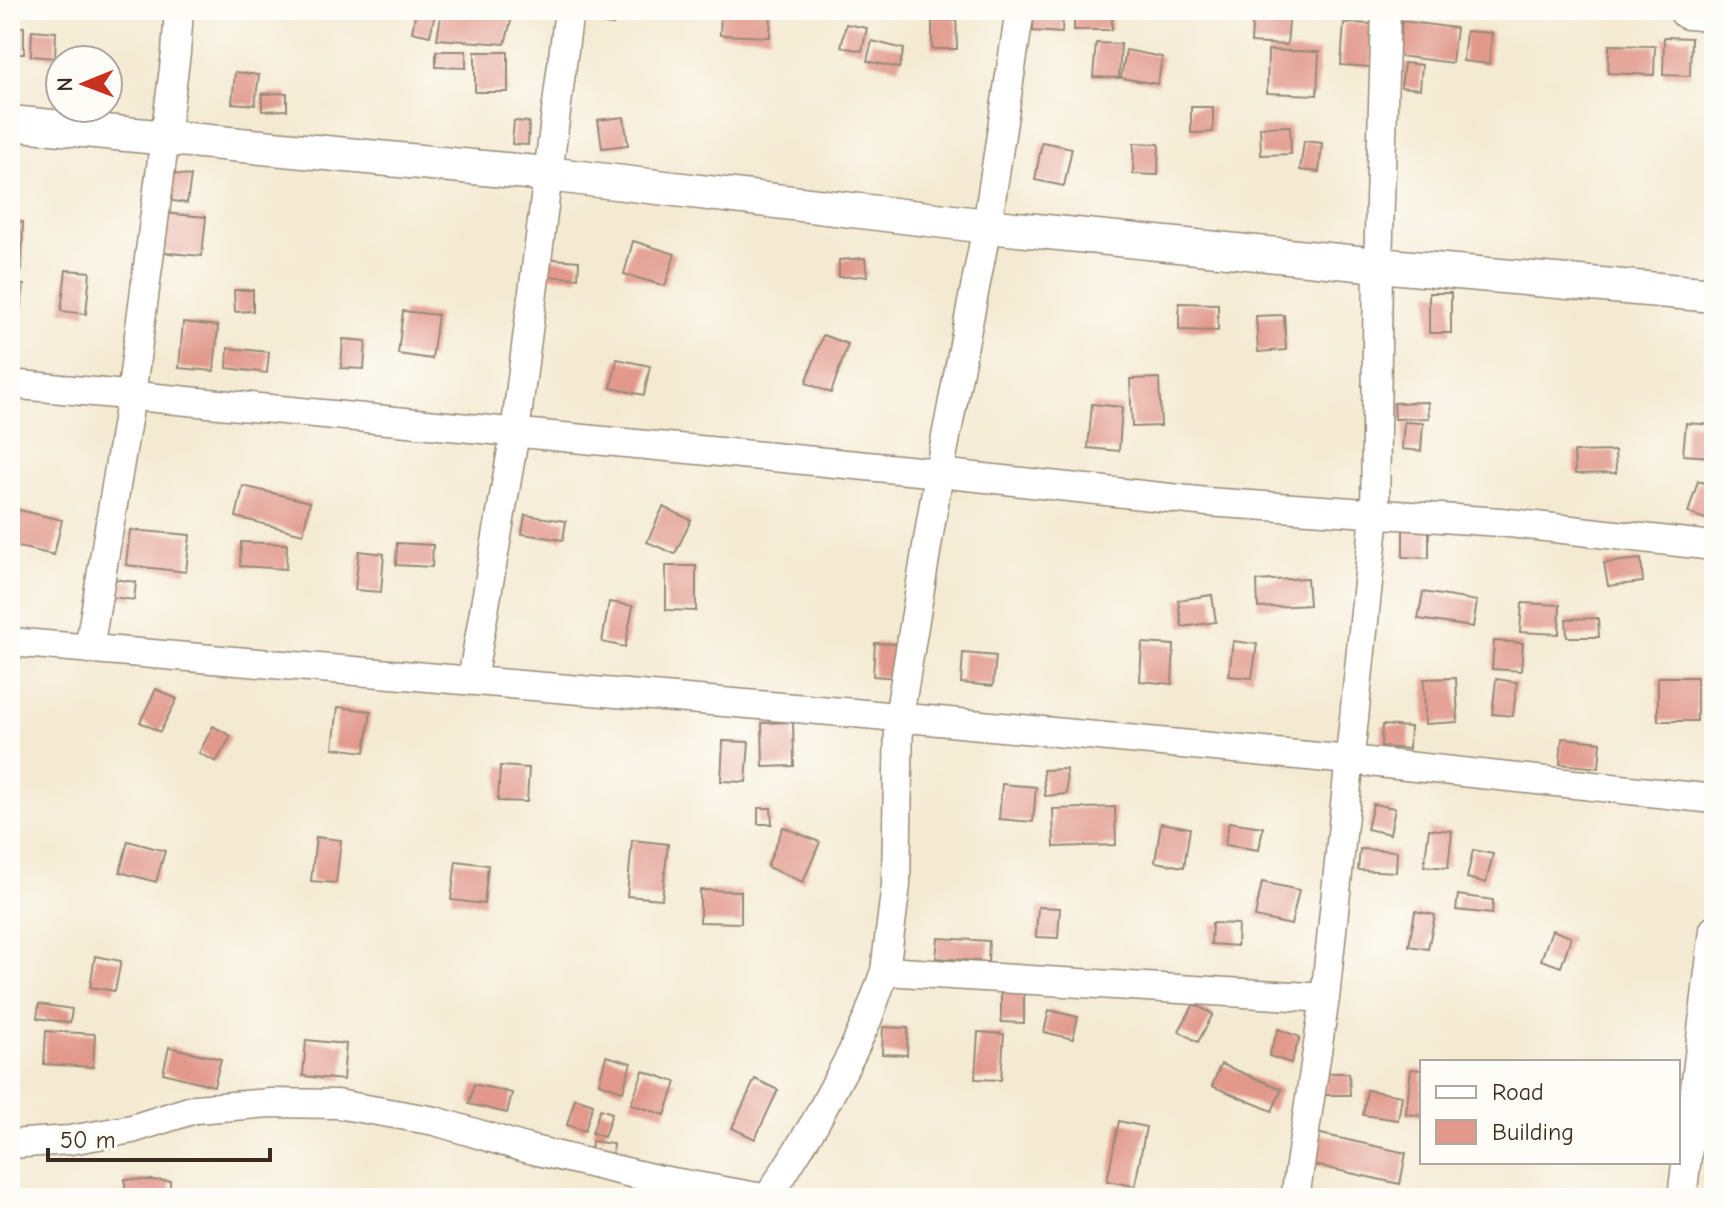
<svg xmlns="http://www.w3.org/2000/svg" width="1724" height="1208" viewBox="0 0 1724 1208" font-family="'Comic Neue',sans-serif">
  <rect width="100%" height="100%" fill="#fdfcf7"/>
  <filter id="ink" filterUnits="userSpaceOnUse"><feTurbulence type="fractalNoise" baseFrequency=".0125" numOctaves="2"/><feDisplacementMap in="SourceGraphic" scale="16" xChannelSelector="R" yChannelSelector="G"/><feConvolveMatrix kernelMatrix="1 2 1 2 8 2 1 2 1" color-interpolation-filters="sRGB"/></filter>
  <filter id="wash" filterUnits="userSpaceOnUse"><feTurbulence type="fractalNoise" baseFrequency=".006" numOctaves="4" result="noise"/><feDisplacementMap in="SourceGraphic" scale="32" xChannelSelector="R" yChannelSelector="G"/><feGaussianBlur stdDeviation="1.8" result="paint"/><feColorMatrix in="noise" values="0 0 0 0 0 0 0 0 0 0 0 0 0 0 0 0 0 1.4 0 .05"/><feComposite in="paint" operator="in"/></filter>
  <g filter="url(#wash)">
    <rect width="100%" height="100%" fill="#f4ead2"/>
    <g id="blocks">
      <path fill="#e2998c" d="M416,10H436L430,36L412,32Z
        M442,10H474L475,15L480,10H514L505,44L437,39Z
        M593,10H615L613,25L591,22Z
        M721,10H771L770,37L720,35Z
        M932,10H956L957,49H932Z
        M1034,10H1063L1062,33L1033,31Z
        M1074,10H1112V30H1074Z
        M1253,10H1290L1287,45L1251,43Z
        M1402,21L1456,28L1452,63L1398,56Z
        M1344,23L1373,24L1371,67L1341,65Z
        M846,24L867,28L862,51L841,47Z
        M10,27H24V54H10Z
        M32,30L56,32L55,58L31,56Z
        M1466,31L1492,33L1489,64L1463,61Z
        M1664,37L1691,38L1690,76L1663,75Z
        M872,41L904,49L899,68L867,61Z
        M1096,43L1121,44L1119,78L1093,77Z
        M1609,45L1655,46L1654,75L1608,73Z
        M1126,50L1162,57L1158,84L1121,78Z
        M1268,50L1319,52L1317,95L1267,93Z
        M436,51H466V68L436,67Z
        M475,52H508V92H475Z
        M1404,63L1422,65L1420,89L1401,87Z
        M235,72L259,75L255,105L232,103Z
        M287,93V110L262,111V94Z
        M1191,107H1213V132L1191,133Z
        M624,117L628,145L602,148L598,120Z
        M514,121L529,122L528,145L512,144Z
        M1290,126L1291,154L1261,155L1260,127Z
        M1304,141L1322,143L1319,172L1300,170Z
        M1042,142L1072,148L1064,186L1035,180Z
        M1134,143L1159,144L1158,175L1133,174Z
        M169,173L191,176L187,203L166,200Z
        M163,213L206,217L202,256L159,252Z
        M10,221L23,222L22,270H10Z
        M633,241L675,254L665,286L624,274Z
        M540,258L579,261L578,278L539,276Z
        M865,258L867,276L839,277V260Z
        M66,270L90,272L86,314L61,311Z
        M10,283L24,285L19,320L10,319Z
        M234,290H253V311L235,312Z
        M1429,293H1451V333H1429Z
        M1179,303L1218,304V331L1179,330Z
        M403,311L438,315L432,359L398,354Z
        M1284,315L1286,350L1258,352L1256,316Z
        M183,322L218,326L214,371L179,368Z
        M823,335L848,344L831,393L806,383Z
        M343,339L366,341L364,369L341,368Z
        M228,348L269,352L267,373L227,368Z
        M617,359L650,366L644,395L611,388Z
        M1159,378L1161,426L1132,427L1130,379Z
        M1428,402L1429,418L1395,419L1394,403Z
        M1092,404L1122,407L1119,451L1088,448Z
        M1404,422L1423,423L1421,451L1402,449Z
        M1686,423L1714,425L1711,457L1683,455Z
        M1615,451L1616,473L1575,474L1574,452Z
        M1698,481L1714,486V502L1708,520L1688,513Z
        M243,486L310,502L303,534L236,517Z
        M663,507L691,520L675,554L647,542Z
        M11,508L62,520L54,555L10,545Z
        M525,515L566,521L563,540L522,534Z
        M1403,527L1429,528V558L1403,557Z
        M130,530L190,535L186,572L126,565Z
        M241,542L287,544L286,569L240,566Z
        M397,543L433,545L432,567L396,565Z
        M359,551L384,554L381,592L355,590Z
        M1641,559L1643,582L1608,586L1604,563Z
        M666,566H696V611L666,610Z
        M1307,578L1309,605L1258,608L1257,581Z
        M113,579L136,582L134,600L111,597Z
        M1423,592L1477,601L1473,627L1418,619Z
        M1212,595L1216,622L1182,627L1178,600Z
        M609,602L633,606L625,647L602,642Z
        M1522,603L1560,605L1559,634L1520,632Z
        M1598,618L1599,637H1567L1566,619Z
        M1233,641L1257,644L1252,678L1229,676Z
        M1494,641L1523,643L1521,671L1492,669Z
        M875,643L899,644L898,678L873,676Z
        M1142,643L1174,645L1172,684L1140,681Z
        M963,653L996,656L993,686L961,683Z
        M1658,677H1697V721H1658Z
        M1456,678L1458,722L1425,724L1424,679Z
        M1496,679L1517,682L1513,716L1492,714Z
        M156,689L177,699L160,732L140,722Z
        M338,707L371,711L365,752L333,748Z
        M793,722L794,766L763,767L762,723Z
        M1382,725L1410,727L1409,749L1381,747Z
        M213,726L231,736L216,762L199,753Z
        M1562,738L1601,742L1599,768L1560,764Z
        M723,741L749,742L746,782L721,781Z
        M500,766L529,768L527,802L498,801Z
        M1066,769L1067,794L1045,796L1043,770Z
        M1002,784L1036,787L1033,822L999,819Z
        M1373,804L1395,808L1390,834L1367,829Z
        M1115,807L1116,845L1054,847L1053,809Z
        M758,808H771L772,824H758Z
        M1229,822L1263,827L1259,850L1225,845Z
        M1161,823L1190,828L1184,867L1155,862Z
        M783,827L820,842L803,882L767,867Z
        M1429,829L1452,831L1448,868L1424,866Z
        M316,837L341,840L336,883L311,881Z
        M632,840L668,844L662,899L627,896Z
        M128,841L165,851L156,882L120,872Z
        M1360,849L1397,851L1396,872L1358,870Z
        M1473,850L1493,854L1486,883L1467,878Z
        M456,861L488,865L484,904L451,900Z
        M1262,882L1299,890L1291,925L1255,917Z
        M700,890L741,891V923L700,922Z
        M1458,895L1493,900L1492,914L1456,910Z
        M1038,907L1060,908L1058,938L1036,937Z
        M1415,911L1435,915L1428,949L1409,946Z
        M1212,923L1238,924L1237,946L1211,944Z
        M1552,930L1571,937L1561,967L1541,960Z
        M938,938L989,941L988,962L936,958Z
        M95,956L121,961L115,991L90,987Z
        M1001,991H1024V1023L1001,1022Z
        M39,1004L72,1009L70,1023L37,1018Z
        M1194,1004L1213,1014L1198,1042L1179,1031Z
        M1049,1010L1078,1017L1073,1039L1044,1032Z
        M883,1027L908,1028L907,1055L882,1054Z
        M1278,1029L1300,1037L1291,1063L1269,1056Z
        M46,1031L95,1034L93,1067L44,1064Z
        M978,1032L1004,1034L1001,1080L975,1079Z
        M306,1040L346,1044L343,1080L303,1076Z
        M169,1047L221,1059L214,1086L163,1073Z
        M606,1056L631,1063L623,1091L599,1083Z
        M1221,1064L1282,1089L1272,1111L1212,1086Z
        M1411,1069L1422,1070V1116L1406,1114Z
        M643,1071L676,1082L665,1115L631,1104Z
        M1325,1073H1349L1350,1095H1325Z
        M755,1079L778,1090L755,1139L732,1128Z
        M474,1084L512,1093L507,1113L469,1104Z
        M1367,1090L1402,1096L1398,1120L1363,1115Z
        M575,1098L593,1104L585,1131L567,1125Z
        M600,1109L612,1113L604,1137L592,1133Z
        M1119,1121L1146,1127L1135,1186L1107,1181Z
        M1312,1132L1406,1153L1400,1184L1305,1163Z
        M592,1141L613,1144L612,1156L591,1153Z
        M125,1179L170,1181V1198L125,1196Z"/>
    </g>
  </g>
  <g filter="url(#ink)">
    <use href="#blocks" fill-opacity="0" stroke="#988a78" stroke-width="2"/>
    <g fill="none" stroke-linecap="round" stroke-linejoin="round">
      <defs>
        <path id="minor" d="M10,384L939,473L1207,502L1500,522L1714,546
          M10,642L854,713L1350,760L1714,799
          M89,649L131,396L176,53L179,10
          M472,680L515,433L569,10
          M885,971L1325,998
          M10,1144L70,1140L132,1129L195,1109L270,1103L337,1104L435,1121L525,1148L656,1179L763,1198
          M768,1198L816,1121L852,1053L868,1018L885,971L896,885L899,717L939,473L987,226L1020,10
          M1295,1198L1325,998L1375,515L1378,265L1386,10
          M1682,1198L1714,930"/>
        <path id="tertiary" d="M10,123L547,174L987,226L1378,265L1714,295"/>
        <path id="secondary" d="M1688,10L1714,12"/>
      </defs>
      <use href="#minor" stroke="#988a78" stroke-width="31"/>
      <use href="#tertiary" stroke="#988a78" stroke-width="37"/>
      <use href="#secondary" stroke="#988a78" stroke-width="41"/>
      <use href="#minor" stroke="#fff" stroke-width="28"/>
      <use href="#tertiary" stroke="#fff" stroke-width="34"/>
      <use href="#secondary" stroke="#fff" stroke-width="38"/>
    </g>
  </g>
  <rect width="1724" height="1208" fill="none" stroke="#fdfcf7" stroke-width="40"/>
  <rect x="1420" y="1060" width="260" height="104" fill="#fdfcf7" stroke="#afa8a0" stroke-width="2"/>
  <rect x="1436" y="1086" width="40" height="12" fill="#ffffff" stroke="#afa8a0" stroke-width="2"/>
  <text x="1492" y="1100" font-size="24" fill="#3b2a1e">Road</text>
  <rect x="1436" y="1120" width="40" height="24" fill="#e2998c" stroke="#afa8a0" stroke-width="2"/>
  <text x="1492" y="1140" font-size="24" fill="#3b2a1e">Building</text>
  <g transform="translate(84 84) rotate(269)"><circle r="38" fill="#fdfcf7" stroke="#afa8a0" stroke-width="2"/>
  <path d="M0-6L14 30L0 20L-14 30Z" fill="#c8321e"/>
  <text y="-12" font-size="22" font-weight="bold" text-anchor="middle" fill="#3b2a1e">N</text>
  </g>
  <path d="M48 1148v12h222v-12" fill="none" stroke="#3b2a1e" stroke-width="4"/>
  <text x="60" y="1148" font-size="24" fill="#3b2a1e" stroke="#fdfcf7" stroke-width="6" paint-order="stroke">50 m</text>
</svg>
